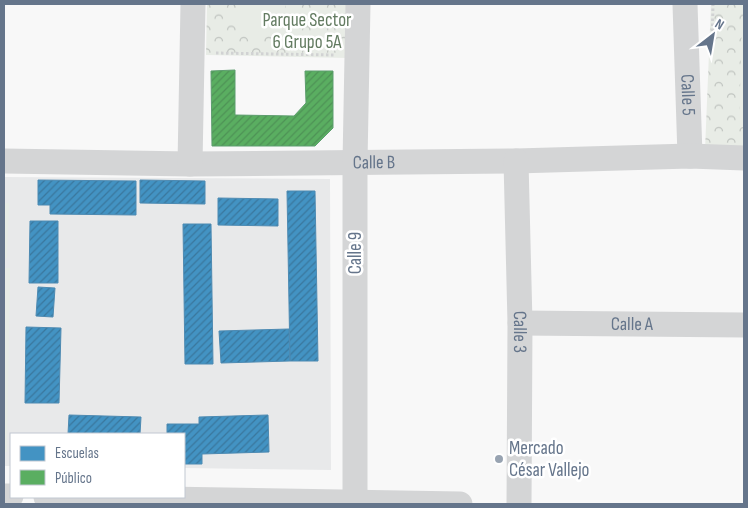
<svg xmlns="http://www.w3.org/2000/svg" width="748" height="508" viewBox="0 0 748 508" font-family="'Sofia Sans Condensed',sans-serif">
  <defs>
    <pattern id="forest-crowns" width="20" height="18" patternUnits="userSpaceOnUse" patternTransform="scale(1.25)"><rect width="20" height="18" fill="#e8ece6"/><path d="M2 6a3 3 0 1 1 6 0M12 15a3 3 0 1 1 6 0" fill="none" stroke="#c0c4c0"/></pattern>
    <pattern id="schools-hatch" width="6" height="6" patternUnits="userSpaceOnUse" patternTransform="scale(1.25)"><rect width="6" height="6" fill="#4393c3"/><path d="M-1 1l2-2M0 6l6-6M5 7l2-2" fill="none" stroke="#3a779d"/></pattern>
    <pattern id="public-hatch" width="6" height="6" patternUnits="userSpaceOnUse" patternTransform="scale(1.25)"><rect width="6" height="6" fill="#5aae61"/><path d="M-1 1l2-2M0 6l6-6M5 7l2-2" fill="none" stroke="#4e9256"/></pattern>
  </defs>
  <rect width="100%" height="100%" fill="#f8f8f8"/>
  <path fill="#e8e9ea" d="M4,177L330,179L331,470L184,468V434H11V466H4Z"/>
  <path fill="url(#forest-crowns)" d="M207,4H347V58L206,55Z
    M711,4H744V150H705Z"/>
  <path fill="#e8ece6" d="M237,4H285L286,31L238,32Z
    M742,20H744V127H739Z
    M4,203H9L7,258H4Z
    M4,268H10L7,452H4Z"/>
  <path fill="url(#schools-hatch)" stroke="#4d8ab2" d="M38,180L136,181V215L50,214V205H38Z
    M140,180L205,181V204L140,203Z
    M287,191H315L318,361H290Z
    M218,198L278,199V226L218,225Z
    M30,221H58V283H29Z
    M183,224H211L213,364H185Z
    M38,287L55,288L53,317L36,316Z
    M26,327L61,328L59,403H25Z
    M289,329L290,361L221,363L219,331Z
    M69,415L141,417L140,434H68Z
    M268,415L269,452L202,454V464H184V434H167V424H199V417Z"/>
  <path fill="url(#public-hatch)" stroke="#5d9d6e" d="M235,70V115L294,116L306,103L305,71H333V128L315,146H212L211,71Z"/>
  <g fill="none" stroke-linecap="round" stroke-linejoin="round">
    <path stroke="#d1d2d3" stroke-width="3" stroke-dasharray="2.5 2.5" stroke-linecap="butt" d="M712,46L713,4
      M216,53L334,55"/>
    <g stroke="#d4d5d6" stroke-width="25">
      <path id="s1" d="M685,4L690,156"/>
      <path id="s2" d="M4,161L190,164L516,161L690,156L744,158"/>
      <path id="s3" d="M516,161L520,323L519,504"/>
      <path d="M190,164L193,4"/>
      <path id="s4" d="M520,323L744,325"/>
      <path d="M4,496H11"/>
      <path d="M46,497L460,504"/>
      <path d="M355,502V162L358,4"/>
    </g>
  </g>
  <circle fill="#98a3b1" stroke="#fff" stroke-width="2" cx="499" cy="459" r="5"/>
  <g text-anchor="middle" dominant-baseline="central" stroke-width="5" stroke-linejoin="round" paint-order="stroke">
    <g font-size="19" fill="#637b61" stroke="#fff">
      <text x="307" y="20">Parque Sector<tspan x="307" dy="22">6 Grupo 5A</tspan></text>
    </g>
    <g font-size="19" fill="#65758b" stroke="#fff">
      <text stroke="none"><textPath href="#s1" startOffset="91">Calle 5</textPath></text>
      <text stroke="none"><textPath href="#s2" startOffset="370">Calle B</textPath></text>
      <text transform="translate(355 253) rotate(-90)">Calle 9</text>
      <text stroke="none"><textPath href="#s4" startOffset="112">Calle A</textPath></text>
      <text stroke="none"><textPath href="#s3" startOffset="171">Calle 3</textPath></text>
    </g>
    <g font-size="19" fill="#65758b" stroke="#fff" text-anchor="start">
      <text x="509" y="448">Mercado<tspan x="509" dy="22">César Vallejo</tspan></text>
    </g>
  </g>
  <rect width="748" height="508" fill="none" stroke="#65758b" stroke-width="10"/>
  <rect x="10" y="433" width="175" height="65" fill="#ffffff" stroke="#c1c8d1"/>
  <rect x="20" y="446" width="25" height="15" fill="#4393c3" stroke="#c1c8d1"/>
  <text x="55" y="458" font-size="15" fill="#65758b">Escuelas</text>
  <rect x="20" y="470" width="25" height="15" fill="#5aae61" stroke="#c1c8d1"/>
  <text x="55" y="483" font-size="15" fill="#65758b">Público</text>
  <g transform="translate(713 35) rotate(31)" stroke="#ffffff" stroke-width="4" paint-order="stroke">
  <path d="M0-4L9 19L0 12L-9 19Z" fill="#65758b"/>
  <text y="-8" font-size="14" font-weight="bold" text-anchor="middle" fill="#65758b">N</text>
  </g>
</svg>
